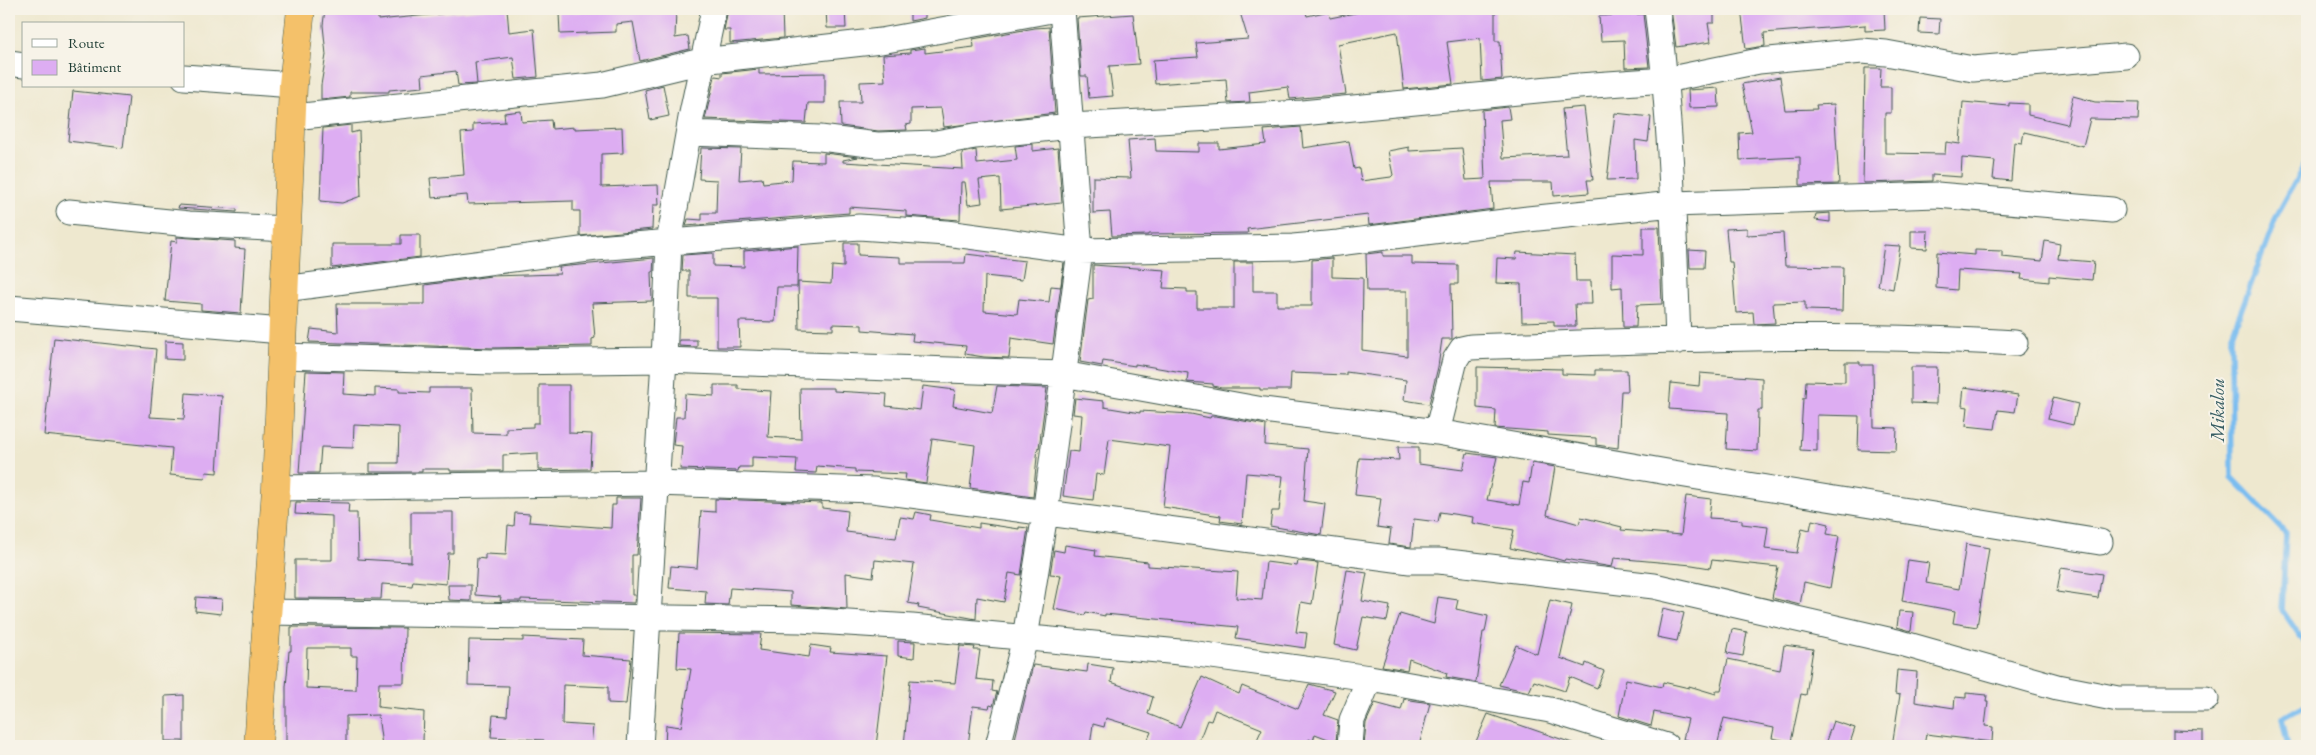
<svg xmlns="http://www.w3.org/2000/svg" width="2316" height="755" viewBox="0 0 2316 755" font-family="'EB Garamond',serif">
  <rect width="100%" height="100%" fill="#f7f3e8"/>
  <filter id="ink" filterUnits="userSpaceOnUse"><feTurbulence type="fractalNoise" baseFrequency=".02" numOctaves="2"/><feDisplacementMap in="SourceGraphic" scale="10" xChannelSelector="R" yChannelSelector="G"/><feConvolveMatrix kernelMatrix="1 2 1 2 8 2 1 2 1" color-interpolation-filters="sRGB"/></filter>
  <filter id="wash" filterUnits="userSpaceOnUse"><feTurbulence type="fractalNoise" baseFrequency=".0096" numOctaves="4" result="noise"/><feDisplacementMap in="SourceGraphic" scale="20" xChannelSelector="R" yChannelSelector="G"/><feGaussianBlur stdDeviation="1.12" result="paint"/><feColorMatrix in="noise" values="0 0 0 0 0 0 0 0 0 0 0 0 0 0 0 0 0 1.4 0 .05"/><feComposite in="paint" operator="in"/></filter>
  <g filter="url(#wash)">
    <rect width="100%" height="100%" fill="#eee8cf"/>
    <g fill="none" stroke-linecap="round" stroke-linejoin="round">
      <path stroke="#7abdf0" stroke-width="5.5" d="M2307,160L2277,215L2231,337L2232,477L2286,533L2282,610L2307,646
        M2288,746L2282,718L2307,704"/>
    </g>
    <g id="blocks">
      <path fill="#ddadf2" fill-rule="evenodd" d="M325,9L378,11V20L488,9H507L509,32L534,29L538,77L516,79L513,57L475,62L477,84L458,85L456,71L422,75L423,87L389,90V92H350V97L321,100V85L326,55L323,25Z
        M604,9H676L675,38L688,36L690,49L640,61L633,22L616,24V32L560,34L559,13L604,11Z
        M728,9H782L783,38L730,43V30H724Z
        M826,9H845L846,28H827Z
        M910,9H925V18L910,21Z
        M1239,9H1305L1307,16L1329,11L1330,18L1375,9H1428V11L1445,9H1495V41H1500L1502,79L1482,81L1480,38L1447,42L1453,84L1404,89L1397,32L1338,44L1346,94L1290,99L1288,87L1249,92L1250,102L1228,103L1226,79L1155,84L1153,60L1198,57L1196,43L1248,39Z
        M1671,9H1714V23H1708L1711,42L1676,47Z
        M1741,9H1759V11L1800,9V11L1884,9L1885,30L1865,31V25L1764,33L1765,46L1746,49Z
        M1133,14L1139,64L1109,66L1113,96L1089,98L1087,76H1081L1077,18Z
        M1643,14L1649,67L1625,68L1624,40L1601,41L1599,16Z
        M1920,18L1940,19L1939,34L1919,33Z
        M1049,27L1055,113L944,127L941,108L911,109V124L906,125L907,130L878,131L841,126L840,102H861L860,82L885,81L883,55L910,53V50L925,48V53L974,47L973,39L1035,28Z
        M1865,68H1881L1880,87H1891V113H1885V153L1945,154L1946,142L1960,144L1963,102L2009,106V103L2028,104V115L2067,124L2073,96L2095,102L2139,103L2138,120L2090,119L2083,146L2024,132L2022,143L2014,142L2011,181L1993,179L1995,161L1962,158L1961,177L1932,175V181L1863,183Z
        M759,69V74L825,73V103H808L806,123L705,119L715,76L722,77V73Z
        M1780,77L1785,110L1817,109L1816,105L1834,104L1839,184L1800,185V157L1740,160L1739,133L1752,132L1742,84Z
        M663,85L669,116L650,120L645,90Z
        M1718,88L1719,107L1689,108L1688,90Z
        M73,91L129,97L123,148L68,141Z
        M1508,107L1510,119L1500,120L1503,158L1567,155L1562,109L1584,107L1593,180H1587L1589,193L1554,196L1553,182H1491L1493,209L1369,225L1368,215L1247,229L1248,233L1148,234V235L1112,236L1110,212L1093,213V177L1131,178L1128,140L1155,138L1156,151L1199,152V143H1219V149L1266,144L1264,130L1301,127L1303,148L1349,141L1354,169L1359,168L1361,181L1391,177L1393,175L1388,151L1409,147V151L1462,148L1466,180L1485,179L1482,110Z
        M521,111L522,122L551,120L552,129L575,127V129L622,127L623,153L601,154V187L658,185L659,205H653L652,229L580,236V211H573V201L468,204L467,195L432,198L430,178L464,175L461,133L473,132V124L505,122L504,113Z
        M1615,113L1651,117L1648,142L1635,140L1636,179L1607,180Z
        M351,125V133L359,131L361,196L342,203L320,201L323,128Z
        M1033,144V151L1058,148L1062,203L1001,209L1000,178L979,180L982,203L968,205L965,182H961L960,220L906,216V211L849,207V213L686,226L688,219L702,220V213H716L717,180L699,179L701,148L741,149L739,180L762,178L763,183L792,180L793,161L824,162V153L858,157L843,160V162L963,169L962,153L976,150L977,164L1017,160L1015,146Z
        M179,205L237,209V212L178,208Z
        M1830,213V222L1815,220L1816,214Z
        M1643,227H1659L1662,304L1637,305L1636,327H1623L1622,287L1612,288V254L1643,255Z
        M1747,228V235L1783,233L1785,266L1843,267L1842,311L1805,310V302L1773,303L1775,323L1754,324L1753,312L1736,313L1732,262H1729L1726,229Z
        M1911,231H1928L1927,249L1911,248Z
        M401,235H420V257L332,268V244H401Z
        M177,237L235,241V248L245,249L241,313L201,310V304L165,301L171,241L177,242Z
        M2045,241L2060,244L2058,259L2094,262L2092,280L2049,276V282L2021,279L2022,274L1958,270L1957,290L1936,288L1937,252L1975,255V250L2002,251V257L2042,261Z
        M844,243H858V255L900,257V263H965L966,254L1025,261L1022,280L985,276L984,311L1017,314L1019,299L1049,302L1051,286L1061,287L1064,263L1053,344L1011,338L1009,358L984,357L965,354L966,346L912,341L913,334L862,330V325L833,324V330L799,329L798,282L831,284L832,266L844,267Z
        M1884,245L1900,246L1893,289L1878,286Z
        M798,246L797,287H777L775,322L739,321L740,347H717V298H689V271H682L683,255L713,253V266L744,267V251Z
        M1689,250L1705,251L1704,268H1690Z
        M1383,252V256H1412V264L1458,265V284H1451L1452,339H1442L1438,367L1429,404L1404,400L1406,380L1346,372V375L1291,373L1290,390H1260V388H1221L1213,386V384L1187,382L1188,373L1135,364V366L1103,361L1102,366L1080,362L1088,300L1093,299V265L1165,270L1163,288L1187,289V292H1197V308H1234V262H1253V291H1277V306H1312V260L1332,258V277L1363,278L1362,350L1407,356V291H1367L1366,254Z
        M1517,252L1575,255L1576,281H1591L1592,304H1575L1576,326H1554V321L1522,322L1521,284L1496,283L1497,258L1516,259Z
        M654,258L653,272H651L652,301L592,303L595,338L592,339V346L493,348L309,342L311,329L338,332L337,304H425V285L491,276L560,274L559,267Z
        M54,338L156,349L150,417L184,419L186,393L222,396L217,473L206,472L205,478L170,475L172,448L44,435Z
        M679,340H697V347L679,346Z
        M165,341L183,342V360L165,359Z
        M1845,362H1860V365H1873L1874,427L1897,428L1896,451L1858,450L1859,416L1817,415V451L1800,450L1803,398H1805L1806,381L1845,382Z
        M1477,367L1562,369V374L1595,375V370H1627L1628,391H1621L1618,448L1596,445V438L1548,435V432L1495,428L1496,410L1477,408Z
        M1911,367H1937L1936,404L1911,403Z
        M306,371L344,372L343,394L375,396V388L399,389V392L429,393V388H472L473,433L506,434V428L533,427V423H539V385H569V433L592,434L590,469L538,470V453L503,455V471H450V469H422V472H370V463H398L399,427L354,425L353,448L321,447L319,473H299Z
        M1700,373L1762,378V410H1758L1757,451L1726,449L1728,413L1669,409L1671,383L1699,386Z
        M714,385H738V389L771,391L768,437L801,439L800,388H834V391L887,394L886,406L920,410L923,386L955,390L953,406L992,413L997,386L1047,388L1039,448L1038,447L1033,497L970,488L975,445L932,439L926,483L905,480L906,474L855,472V469L817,466L816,473L796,472L797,459L752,457V467H739L738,471L680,469L682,446L673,445L676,417H684L685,394L714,396Z
        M1964,387L2018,395L2015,412L1998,410L1995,429L1966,426L1968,407L1962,406Z
        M1075,398L1104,401V407L1140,413V411L1191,414L1210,418L1211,416H1216L1266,425L1265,445L1308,449L1304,501L1325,504L1321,535L1270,526L1272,511H1279L1283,476L1246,473L1242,524L1220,521L1221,516L1163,507L1170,447L1109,439L1104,475L1096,474L1093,500L1063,496L1069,451L1079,452L1082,415L1073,414Z
        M2053,398L2078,404L2073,425L2048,419Z
        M1398,447H1419V464L1463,470L1467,453L1497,457L1487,500L1519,505L1523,482L1529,483L1532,463L1555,467L1547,515L1579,524L1581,517L1622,527L1621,530L1681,535L1686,496L1711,499L1709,518L1742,520V524L1768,527L1765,549L1797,553L1802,528L1810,530L1812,520L1829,524L1827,534L1839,536L1830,588L1804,582L1800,605L1772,598L1778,567L1712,560L1710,568L1692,565L1614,558L1612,567L1565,559L1564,561L1536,553V554L1510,548L1514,530L1472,523L1473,517L1440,512L1438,522L1414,519L1411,547L1389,544L1391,529L1377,527L1381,498L1355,495L1359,458L1399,460Z
        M616,498H641L637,555H632V595H635L634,603L521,599V601H500L501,597L475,595L477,558L485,559V554L506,555L508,525L514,526L515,513L530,514L529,522L611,528L612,505H616Z
        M715,499L822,503V508L848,511L846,532L896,538L900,517L914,519L916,512L931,515L930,520L979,528V523L1019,529V527L1028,528L1021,575L1009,573L1004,602L977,597L976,619L918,608L919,605L908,603L914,564L875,560L873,577L846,573L847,609L791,605V592L730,588L728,605L705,604L706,591L669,588L671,566L697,568L701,511L715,512Z
        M296,502L349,503L348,513H357L358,559L411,562V512H453V553H448L446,584L413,581L412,586L382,584L381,599L295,598V560H332V516L295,514Z
        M1966,544L1989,548L1977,627L1953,623L1955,611L1902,601L1908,560L1929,563L1926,583L1959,589Z
        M1065,545L1096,550L1095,556L1148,562V566L1238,572L1236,598L1262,600L1266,562L1297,566L1298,561L1318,563L1312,604L1301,602L1296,632L1307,633L1305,648L1236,638L1238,627L1105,614V616L1086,612L1085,615L1054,609L1061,575L1050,574L1054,550L1064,552Z
        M2061,568L2102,574L2098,598L2057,592Z
        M1347,570L1367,573L1362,601L1390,606L1387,621L1363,617L1356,650L1334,645Z
        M448,585H471V601L449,600Z
        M196,597L222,599L221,614L195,611Z
        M1438,597L1458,600L1456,609L1488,616L1485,632H1483L1476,682L1446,677L1447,673L1409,659L1407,670L1382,666L1400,614L1434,624Z
        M1550,600L1572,605L1560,658L1585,667L1586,663L1604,671L1597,688L1570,677L1565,691L1534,681L1529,692L1499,685L1516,645L1537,654Z
        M1663,608L1684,613L1677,641L1657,637Z
        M1899,611L1913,612L1911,631L1897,627Z
        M291,627L405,628L404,683H379L378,707L424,712L423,742L404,741L405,746H382L378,715L346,716V746H286V687L289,651H291ZM307,648H351V656H357L356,690L306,688Z
        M1732,629L1747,632L1743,656L1727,653Z
        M679,633L761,634L759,650L809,657L811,645L831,648L830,652L887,656L876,746H763L728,742V746H665L666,725L681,727L691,669L677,668Z
        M523,637L583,640L582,655L631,659L626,704L608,703V687L563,685L562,724L593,726L591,746H543L544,740L491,737L493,715L507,716L509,686L468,685L469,640L523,641Z
        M898,641L915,642L914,658L898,656Z
        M1784,645L1813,649L1806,695L1801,694L1791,742L1772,738L1774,728L1724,718L1717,746H1699L1687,743V740L1683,739L1688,719L1654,712L1651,726L1619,716L1626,679L1662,687L1663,682L1689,688V686L1716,694V691H1721L1728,659L1780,670Z
        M960,646L975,647L974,650H980L976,679L993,681L992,691L997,692L993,706L990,705L989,708L973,706L968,746H904L910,680L955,683Z
        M1088,664L1113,668L1111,682L1153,697L1148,714L1180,727L1202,677L1239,694L1242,686L1298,709L1309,684L1335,691L1324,715L1338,720L1336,742L1315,734L1313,741L1309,739L1306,746H1254L1262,729L1215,710L1211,721L1207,720L1197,746H1145L1151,732L1106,718L1104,727L1093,724L1090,746H1033L1034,743L1015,739L1033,665L1087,672Z
        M1897,670L1917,672L1915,702L1954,708L1955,697L1966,698V693L1987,695L1986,702H1988L1985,726L1993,727L1992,742L1926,734L1924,746H1892L1900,695L1895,694Z
        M184,695V741H165V696Z
        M1404,699L1430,703L1419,746H1364L1366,723L1375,703L1401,710Z
        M1488,714L1575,744L1574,746H1474Z
        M1833,721L1855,728L1849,746L1826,741Z
        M2173,730L2203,731V746H2173Z"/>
    </g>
  </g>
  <g filter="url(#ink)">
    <use href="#blocks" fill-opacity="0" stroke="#3e574b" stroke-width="1"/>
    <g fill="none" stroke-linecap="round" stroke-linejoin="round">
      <defs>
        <path id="minor" d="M1657,9C1671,119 1674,230 1678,341
          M9,63L24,65
          M184,77L293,85
          M293,117L602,85L702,61L881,41L1057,9
          M689,133L820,138L877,145L936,143L975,136L1071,126L1302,113L1579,86L1666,80L1759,61L1862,51L1886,53L1973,69L2126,56
          M69,212L189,224L286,229
          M284,289L596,248L859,227L946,233L1080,251L1293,247L1338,243L1528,219L1673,204L1937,195L2112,210
          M9,308L282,331
          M281,356L493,362L664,360L1063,374L1263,410L1437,432L1673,473L2100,542
          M1437,432L1455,360L1462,349L1471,347C1652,341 1834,331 2015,343
          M276,488L655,483L873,490L1410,561H1439L1654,586L1901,643L2057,687L2118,699H2206
          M266,612L800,620L912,627L1190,653L1370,678L1550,710L1666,746
          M640,746L664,360L669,242L691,118L714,9
          M998,746L1025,638L1045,514L1080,251L1062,9
          M1350,746L1352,720L1370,678"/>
        <path id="highway" d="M258,746L276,488L293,85L301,9"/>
      </defs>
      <use href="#minor" stroke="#3e574b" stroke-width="27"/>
      <use href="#highway" stroke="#3e574b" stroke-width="29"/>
      <use href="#minor" stroke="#fff" stroke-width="25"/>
      <use href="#highway" stroke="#f4c16a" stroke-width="28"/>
    </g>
  </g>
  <g text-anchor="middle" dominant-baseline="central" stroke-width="4" stroke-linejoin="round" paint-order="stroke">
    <g font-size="19" font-style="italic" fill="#365d63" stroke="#f7f3e8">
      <text transform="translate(2217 410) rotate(-90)">Mikalou</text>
    </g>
  </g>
  <rect width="2316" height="755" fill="none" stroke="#f7f3e8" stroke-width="30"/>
  <rect x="22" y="22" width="162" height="65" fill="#f7f3e8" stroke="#a1aaa0"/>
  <rect x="32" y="39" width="25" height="8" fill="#ffffff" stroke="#a1aaa0"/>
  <text x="68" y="48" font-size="15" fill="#1f3d34">Route</text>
  <rect x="32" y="60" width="25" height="15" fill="#ddadf2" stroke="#a1aaa0"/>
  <text x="68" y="72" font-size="15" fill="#1f3d34">Bâtiment</text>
</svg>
